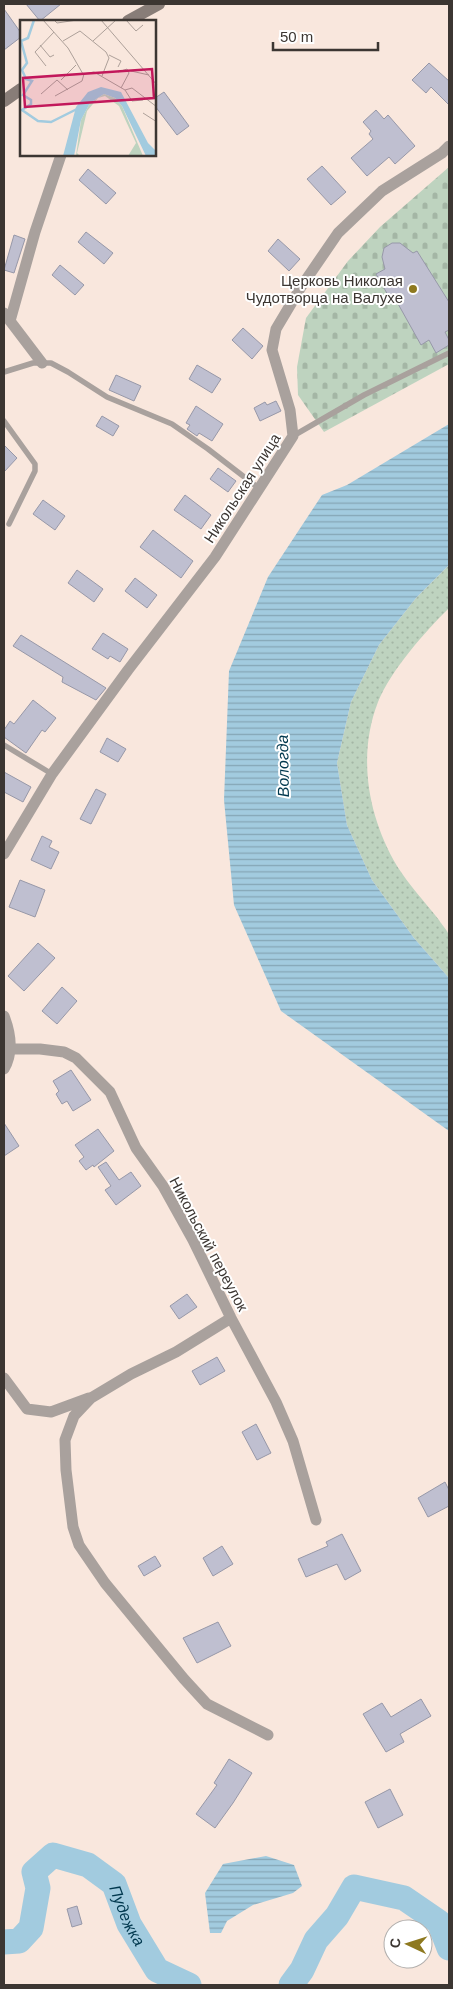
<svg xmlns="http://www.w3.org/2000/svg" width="453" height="1989" viewBox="0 0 453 1989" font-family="Helvetica,sans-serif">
  <defs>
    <pattern id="grass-dots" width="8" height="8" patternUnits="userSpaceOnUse" patternTransform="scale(1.25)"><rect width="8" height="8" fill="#bed3bf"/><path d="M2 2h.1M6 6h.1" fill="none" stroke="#a4b6a5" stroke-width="1.8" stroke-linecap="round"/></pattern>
    <pattern id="cemetery-stones" width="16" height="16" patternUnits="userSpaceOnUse" patternTransform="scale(1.25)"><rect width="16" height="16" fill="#bed3bf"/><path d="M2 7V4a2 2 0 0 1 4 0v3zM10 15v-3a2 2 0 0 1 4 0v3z" fill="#a4b6a5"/></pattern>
    <pattern id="water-rules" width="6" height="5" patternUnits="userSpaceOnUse" patternTransform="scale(1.25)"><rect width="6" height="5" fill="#a2cbdf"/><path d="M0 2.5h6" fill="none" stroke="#85a6b5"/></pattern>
  </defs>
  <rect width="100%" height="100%" fill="#f9e7dd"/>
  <path fill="url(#grass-dots)" d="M449,565V608C425,632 391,670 378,702C357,756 368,817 397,866C409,885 425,902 439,920C442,925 448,931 449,936C452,949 449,965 449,978L414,938L372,880L347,825L337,763L351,702L379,645L416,598Z"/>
  <path fill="url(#cemetery-stones)" d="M449,167V364L324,432L298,395L297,367L306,318L348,261L380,227Z"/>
  <path fill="url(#water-rules)" d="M449,424V565L416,598L379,645L351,702L337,763L347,825L372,880L414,938L449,978V1131L281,1011L234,905L224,800L229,671L268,577L322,495L347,485Z
    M266,1856L294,1865L302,1886L293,1893L253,1905L227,1921L221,1933H210L205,1893L223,1864Z"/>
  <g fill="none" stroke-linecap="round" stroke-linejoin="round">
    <g stroke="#a2cbdf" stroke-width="25">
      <path id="s1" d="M4,1942L19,1941L31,1928L38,1888L34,1872L53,1855L88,1865L114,1884L129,1924L157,1970L189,1985"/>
      <path d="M291,1985L302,1970L316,1940L337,1916L354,1887L404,1898L439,1922L449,1948"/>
    </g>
  </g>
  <path fill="#bfbfd0" stroke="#9798a8" d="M26,4H61L40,21Z
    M4,9L21,33V37L4,50Z
    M429,63L449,81V105L431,87L426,93L412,80Z
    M164,92L189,126L177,135L155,106V98Z
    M376,110L384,119L388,115L415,146L395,164L389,157L367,176L351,158L373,139L369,134L371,131L363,122Z
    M322,166L346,192L331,205L307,179Z
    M88,169L116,193L106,204L79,180Z
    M86,232L113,253L104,264L78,242Z
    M14,235L25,239L14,273L4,270Z
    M278,239L300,259L289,271L268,251Z
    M392,243H400L413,253L417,251L449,302V330L445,332L449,340V345L436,353L429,340L421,345L397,302L393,304L376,274L385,269L382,257L384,248Z
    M60,265L84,285L75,295L52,275Z
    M243,328L263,346L252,359L232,340Z
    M197,365L221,379L212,393L189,379Z
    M116,375L141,386L134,401L109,390Z
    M276,401L281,411L260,421L254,408L265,402L267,405Z
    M196,406L223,424L212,441L199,433L197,436L187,429L190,425L186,423Z
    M102,416L119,426L113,436L96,426Z
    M4,445L17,458L4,472Z
    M218,468L236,481L228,492L210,479Z
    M185,495L211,515L201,529L174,510Z
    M43,500L65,516L55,530L33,514Z
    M153,530L193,561L181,578L140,547Z
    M77,570L103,589L94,602L68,583Z
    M135,578L157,595L147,608L125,591Z
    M103,633L128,649L120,662L110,656L108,659L92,649Z
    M21,635L106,688L96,700L62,682L63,677L13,646Z
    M33,700L56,718L45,732L42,730L26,753L4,737V730L10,721L14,724Z
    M107,738L126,749L118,762L100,752Z
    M4,772L31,787L23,802L4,792Z
    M96,789L106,794L91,824L80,819Z
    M42,836L52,841L49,847L59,852L51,869L31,860Z
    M20,880L45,890L35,917L9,907Z
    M38,943L55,958L24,991L8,976Z
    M62,987L77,1001L57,1024L42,1011Z
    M71,1070L91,1100L73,1111L67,1101L62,1104L56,1094L59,1091L53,1081Z
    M4,1123L19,1146L4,1156Z
    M98,1129L114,1151L94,1167L93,1165L86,1170L79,1161L84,1157L75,1145Z
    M106,1162L119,1180L131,1172L141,1186L116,1205L105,1190L111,1186L98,1167Z
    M187,1294L197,1307L179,1319L170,1306Z
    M217,1357L225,1371L200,1385L192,1371Z
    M256,1424L271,1453L257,1460L242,1432Z
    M445,1482L449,1490V1506L428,1517L418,1498Z
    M342,1534L361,1571L345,1580L337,1564L306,1577L298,1559L328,1546L326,1542Z
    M222,1546L233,1564L213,1576L203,1558Z
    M155,1556L161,1566L144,1576L138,1566Z
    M218,1622L231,1646L197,1663L183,1638Z
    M421,1699L431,1716L400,1734L404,1742L386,1752L363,1714L382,1703L391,1717Z
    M229,1759L252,1773L233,1803L215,1828L196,1814L217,1785L214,1783Z
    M390,1789L403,1815L378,1828L365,1802Z
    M77,1906L82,1924L72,1927L67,1909Z"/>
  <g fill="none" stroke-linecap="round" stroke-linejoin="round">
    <path stroke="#a9a19d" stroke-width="5.5" d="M4,372L33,363H51L68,372L107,397L172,424L208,449L260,489
      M4,421L35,464V471L9,524
      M293,436L364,395L449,353
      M4,745L52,774"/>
    <path stroke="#a9a19d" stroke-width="11" d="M4,313L42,363
      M10,321L35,232L61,155
      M4,854L52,774L128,670L215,557L293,436L290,410L272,350L276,329L301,287L338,233L382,191L442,153L449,146
      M4,1016C11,1034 14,1052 4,1069
      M11,1049H40L64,1052L76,1058L110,1092L136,1148L163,1186L193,1240L231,1318L276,1402L293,1441L316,1520
      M231,1318L176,1352L131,1374L91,1398L74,1416L65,1440L66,1470L73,1527L79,1545L105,1583L184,1679L207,1704L268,1735
      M4,1378L27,1409L51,1412L89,1398"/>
    <path stroke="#887d78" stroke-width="12" d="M128,21L159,4
      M4,101L21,89"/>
  </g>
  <circle fill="#8e791f" stroke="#fff" stroke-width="2" cx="413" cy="289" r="5"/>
  <g text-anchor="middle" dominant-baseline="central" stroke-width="4" stroke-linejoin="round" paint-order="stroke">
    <g font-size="15" fill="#3c3632" stroke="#fff" text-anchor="end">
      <text x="403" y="280">Церковь Николая<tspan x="403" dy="17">Чудотворца на Валухе</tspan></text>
    </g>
    <g font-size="15" fill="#3c3632" stroke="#fff">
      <text transform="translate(242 488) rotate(-57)">Никольская улица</text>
      <text transform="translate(209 1244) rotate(62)">Никольский переулок</text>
    </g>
    <g font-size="16" font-style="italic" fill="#00384e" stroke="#fff">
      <text transform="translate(283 766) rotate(-91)">Вологда</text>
      <text stroke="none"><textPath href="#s1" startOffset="218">Пудежка</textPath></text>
    </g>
  </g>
  <g transform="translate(20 20)">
    <rect width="136" height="136" fill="#f9e7dd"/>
    <path d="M84,74L95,78L102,86L123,136H108L116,123L99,86L85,76L78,78L67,91L57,133L60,136H56L61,100L70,83Z" fill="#bed3bf"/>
    <path d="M81,67L101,72L128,123L136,131V136H126L102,86L95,78L84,74L70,83L61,100L54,136H43L56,87L68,72Z" fill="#a2cbdf"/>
    <path fill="none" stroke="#a2cbdf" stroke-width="2.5" d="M14,0L8,18L1,21L7,43L2,50L6,59L12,61L3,75L11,80V84L2,90L18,101L31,102L59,88"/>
    <path fill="none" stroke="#ada099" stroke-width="1" d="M23,0L48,28L63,54L74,52L105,70L112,68L137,87M34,0L37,3L57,0M81,0L137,65M106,0L116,11L123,5M43,21L60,11L86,32L89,38L82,56M73,21L96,0M20,25L30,37L34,35M89,35L101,41L98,47M26,46L15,32L34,12M111,51L129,55M98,52L107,49L109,53L101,68M41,60L56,45M105,70L112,81L123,80M21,74L37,60L48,70M35,76L62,61L64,54M123,93L137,102"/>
    <path fill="#c2185b" fill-opacity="0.15" stroke="#c2185b" stroke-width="2.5" d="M132,49L134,78L5,87L3,58Z"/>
    <rect width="136" height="136" fill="none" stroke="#3c3632" stroke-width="2.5"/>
  </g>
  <rect width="453" height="1989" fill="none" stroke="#3c3632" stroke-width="10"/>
  <g transform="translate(408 1944) rotate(274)"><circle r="24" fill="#ffffff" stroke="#b1afad"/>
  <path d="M0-4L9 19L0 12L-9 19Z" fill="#8e791f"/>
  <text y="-8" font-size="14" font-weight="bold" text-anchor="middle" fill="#3c3632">С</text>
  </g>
  <path d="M273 42v8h105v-8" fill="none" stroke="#3c3632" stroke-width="2.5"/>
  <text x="280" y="42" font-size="15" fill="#3c3632" stroke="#ffffff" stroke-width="4" paint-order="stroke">50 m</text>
</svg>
